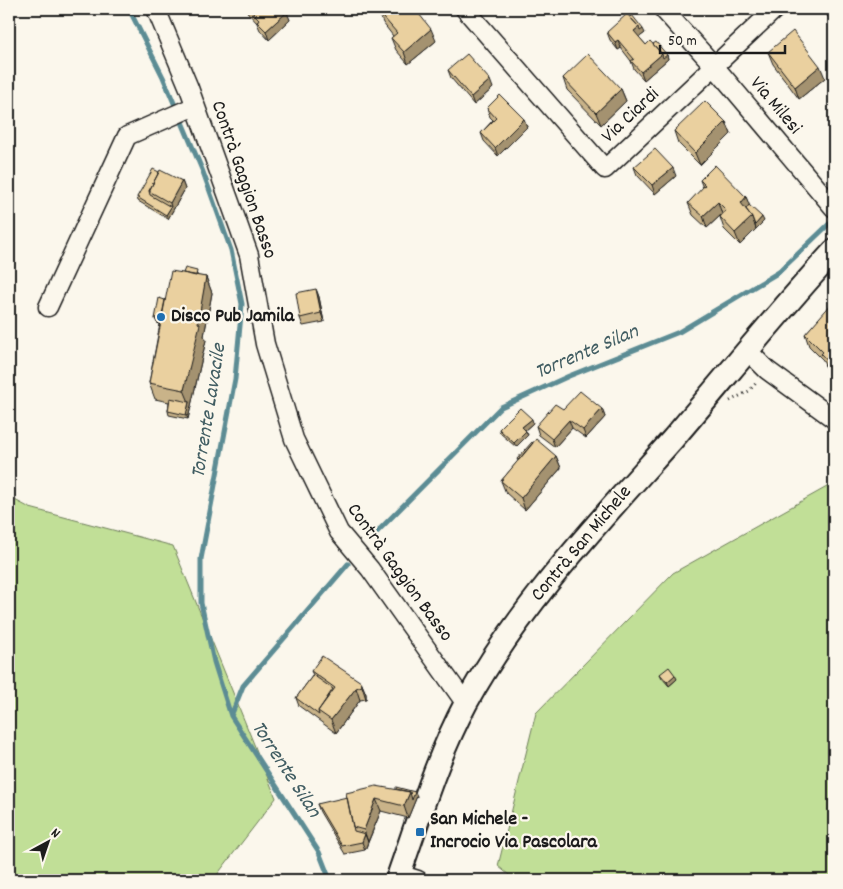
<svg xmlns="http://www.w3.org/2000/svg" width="843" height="889" viewBox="0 0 843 889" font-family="Dekko,sans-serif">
  <rect width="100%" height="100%" fill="#fbf7ec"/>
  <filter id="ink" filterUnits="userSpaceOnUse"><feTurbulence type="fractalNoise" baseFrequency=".02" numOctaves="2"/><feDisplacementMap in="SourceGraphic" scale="10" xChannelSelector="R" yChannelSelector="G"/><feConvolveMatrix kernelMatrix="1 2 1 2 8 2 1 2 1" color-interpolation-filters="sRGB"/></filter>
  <g filter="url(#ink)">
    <path fill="#c1df97" stroke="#6e7e5a" d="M834,483V880H515L498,866L536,713L673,573Z
      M9,497L30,508L173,546L276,798L213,880H9Z"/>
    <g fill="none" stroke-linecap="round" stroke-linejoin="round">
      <path stroke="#5c8c94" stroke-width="5" d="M129,9L163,77L203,172L231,250L242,304L235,379L201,559V603L214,662L231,716
        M374,535L501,407L569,376L679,332L779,272L829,224
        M330,880L319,852L231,716L243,686L348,564"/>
      <defs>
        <path id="minor" d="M156,9L189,88L249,255L265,344L294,439L339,532L370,569L466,704
          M465,9L605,169L775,9
          M663,9L715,67L834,208
          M48,307L127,136L195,106
          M748,351L767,370L834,419
          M399,874L418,880"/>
        <path id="major" d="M397,880C418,821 436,759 466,703C520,605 598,523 672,440C726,377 778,312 834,251"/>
      </defs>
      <use href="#minor" stroke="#1c1c1c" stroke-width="21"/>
      <use href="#major" stroke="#1c1c1c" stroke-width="26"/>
      <path stroke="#1c1c1c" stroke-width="3" stroke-dasharray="1 4" stroke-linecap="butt" d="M730,401L749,391L757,382"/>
      <use href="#minor" stroke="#fbf7ec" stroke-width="18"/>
      <use href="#major" stroke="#fbf7ec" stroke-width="22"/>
    </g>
    <path fill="#c9b389" stroke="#1c1c1c" d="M246,9H284L290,20L269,40L260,30L257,23L248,13Z
      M588,9H601L593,16Z
      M824,9H834V24L825,13Z
      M378,11L436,41L408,64L396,50L391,38L393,36L383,23Z
      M607,32L645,33L639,37L646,45L653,44L667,55L668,59L644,80L634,69L631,61L621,48L618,50L610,40Z
      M768,52L825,78L799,99L773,64Z
      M448,70L493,88L474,105L451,78Z
      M563,78L621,89L626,101L601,125L567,90Z
      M487,108L524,119L527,127L498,156L484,141L481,133L493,120L490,117Z
      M726,122L731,134L700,165L678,143L674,131Z
      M634,167L676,176L655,194L637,175Z
      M159,172L182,181L185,189L168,219L138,201L137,197Z
      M700,180L746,197L749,205L764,221L740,245L724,229L720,217L722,214L707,228L693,215L688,203L703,188Z
      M183,273L198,275V276L206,277L212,293L204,336L206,340L188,419L169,415L168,411L169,402L155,399L149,383L160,324L157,323L155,319L165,300Z
      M316,289L319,297L324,322L303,326L300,318Z
      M834,303V375L825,366L823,360L809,346L805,334Z
      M563,409H602L605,417L586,438L572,428L555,447L539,435L536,426Z
      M533,423L525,430L528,435L516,447L500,433L499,429Z
      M556,456L561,468L525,510L506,493L501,481L518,461L517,459Z
      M311,671L361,682L366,694V699L360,700L336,733L299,706L296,698L313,675Z
      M660,674L677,679L669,686L662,678Z
      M417,796L408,818L381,811L365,850L345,854L320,812L317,804Z"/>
    <path fill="#a4926f" stroke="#1c1c1c" d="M591,9H601L593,16Z
      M287,12L290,20L269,40L266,31Z
      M639,27L643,29L645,33L637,39L634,31Z
      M431,29L436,41L408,64L404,52Z
      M618,40L621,48L618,50L615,42Z
      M662,54L667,55L668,59L644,80L641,72Z
      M820,66L825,78L799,99L795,87Z
      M490,80L493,88L474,105L471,97Z
      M621,89L626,101L601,125L596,113Z
      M524,119L527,127L498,156L495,148Z
      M726,122L731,134L700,165L695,153Z
      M673,168L676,176L655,194L652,185Z
      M182,181L185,189L168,219L166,215L171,207L170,203Z
      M746,197L751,209L746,214L741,203Z
      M718,202L722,214L707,228L703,216Z
      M752,217L756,229L740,245L735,233Z
      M762,217L764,221L756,229L755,225Z
      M206,277L212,293L204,336L206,340L188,419L186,415L189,402L184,390Z
      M316,289L319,297L324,322L321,313Z
      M602,409L605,417L586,438L583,430Z
      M532,419L533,423L524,431L522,427Z
      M569,420L572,428L555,447L552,439Z
      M526,431L528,435L516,447L514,443Z
      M556,456L561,468L525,510L521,498Z
      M675,675L677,679L669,686L667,682Z
      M361,682L366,694V699L362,686Z
      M356,688L360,700L336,733L331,720Z
      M410,792H415L417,796L408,818L404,806Z
      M376,799L381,811L368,842L364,830Z
      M365,834L368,842L365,850L362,842Z"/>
    <path fill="#ead09f" stroke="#1c1c1c" d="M249,9H284L287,12L266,31L257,22L259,19Z
      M382,9H415L431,29L404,52L391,38L397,33L378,11Z
      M827,9H834V18Z
      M627,14L639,27L634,31L646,45L650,41L662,54L641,72L631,61L634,59L618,40L615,42L607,32Z
      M632,15L643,29L640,31L639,27L630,17Z
      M793,31L820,66L795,87L768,52Z
      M656,42L667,55L663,58L662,54L653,44Z
      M467,54L490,80L471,97L448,70Z
      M588,54L621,89L596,113L563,78Z
      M500,95L524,119L495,148L481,133L496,118L487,108Z
      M705,101L726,122L695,153L674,131Z
      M655,149L673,168L652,185L634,167Z
      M715,165L746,197L741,203L752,217L735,233L720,217L726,210L718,202L703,216L688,203L705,185L700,180Z
      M153,169L159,172L149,191L150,195L171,207L166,215L137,197Z
      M160,170L182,181L170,203L149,191Z
      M749,205L762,217L755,225L752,217L746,209Z
      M185,268L197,271L196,276L183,273Z
      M171,271L206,277L198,323L200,324L184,390L149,383Z
      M316,289L321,313L300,318L296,293Z
      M159,298L165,300L161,320L155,319Z
      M833,302L834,303V368L821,354L823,352L805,334Z
      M580,391L602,409L583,430L569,420L552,439L536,426L555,404L563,409Z
      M170,398L189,402L186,415L168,411Z
      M520,408L532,419L522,427L526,431L514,443L499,429Z
      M536,439L556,456L521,498L501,481Z
      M532,442L533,443L519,460L517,459Z
      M322,656L361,682L362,686L356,688L331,720L318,711L335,688L311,671Z
      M669,667L675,675L667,682L660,674Z
      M313,675L333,689L318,711L319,715L296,698Z
      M376,786L410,792L404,806L376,799L364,830L353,827L346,793Z
      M396,787L415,792L412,800L410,792L396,789Z
      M347,797L354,831L365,834L362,842L342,846L317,804Z"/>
  </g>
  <g fill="#1f6fb2" stroke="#fbf7ec" stroke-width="2">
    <circle cx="161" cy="317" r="5"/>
    <rect x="415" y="827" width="10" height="10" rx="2.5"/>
  </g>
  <g text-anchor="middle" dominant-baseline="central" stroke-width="4.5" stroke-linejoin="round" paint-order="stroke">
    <g font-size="20" fill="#1c1c1c" stroke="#fbf7ec">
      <text transform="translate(775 106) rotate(50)">Via Milesi</text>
      <text transform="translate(631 116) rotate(-43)">Via Ciardi</text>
      <text transform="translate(243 180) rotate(71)">Contrà Gaggion Basso</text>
      <text transform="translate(582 544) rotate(-50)">Contrà San Michele</text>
      <text transform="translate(399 573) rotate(54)">Contrà Gaggion Basso</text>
    </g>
    <g font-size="20" font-weight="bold" fill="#1c1c1c" stroke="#fbf7ec" text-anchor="start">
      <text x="171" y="317">Disco Pub Jamila</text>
      <text x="430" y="820">San Michele -<tspan x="430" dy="23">Incrocio Via Pascolara</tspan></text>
    </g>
    <g font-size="21" font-style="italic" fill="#415d62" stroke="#fbf7ec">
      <text transform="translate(587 353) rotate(-23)">Torrente Silan</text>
      <text transform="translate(210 411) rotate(-81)">Torrente Lavacile</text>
      <text transform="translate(285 770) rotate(57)">Torrente Silan</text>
    </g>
  </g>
  <rect width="843" height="889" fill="none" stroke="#fbf7ec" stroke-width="30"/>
  <rect x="15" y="15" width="813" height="859" fill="none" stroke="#1c1c1c" stroke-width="2" filter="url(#ink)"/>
  <g transform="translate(48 842) rotate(40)" stroke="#fbf7ec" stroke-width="4" paint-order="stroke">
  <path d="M0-4L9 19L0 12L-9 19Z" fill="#1c1c1c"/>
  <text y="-8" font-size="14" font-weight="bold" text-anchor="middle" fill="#1c1c1c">N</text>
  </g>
  <path d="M660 45v8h125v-8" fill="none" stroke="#1c1c1c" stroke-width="2.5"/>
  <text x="668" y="45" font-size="15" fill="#1c1c1c" stroke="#fbf7ec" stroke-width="4" paint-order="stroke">50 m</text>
</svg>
